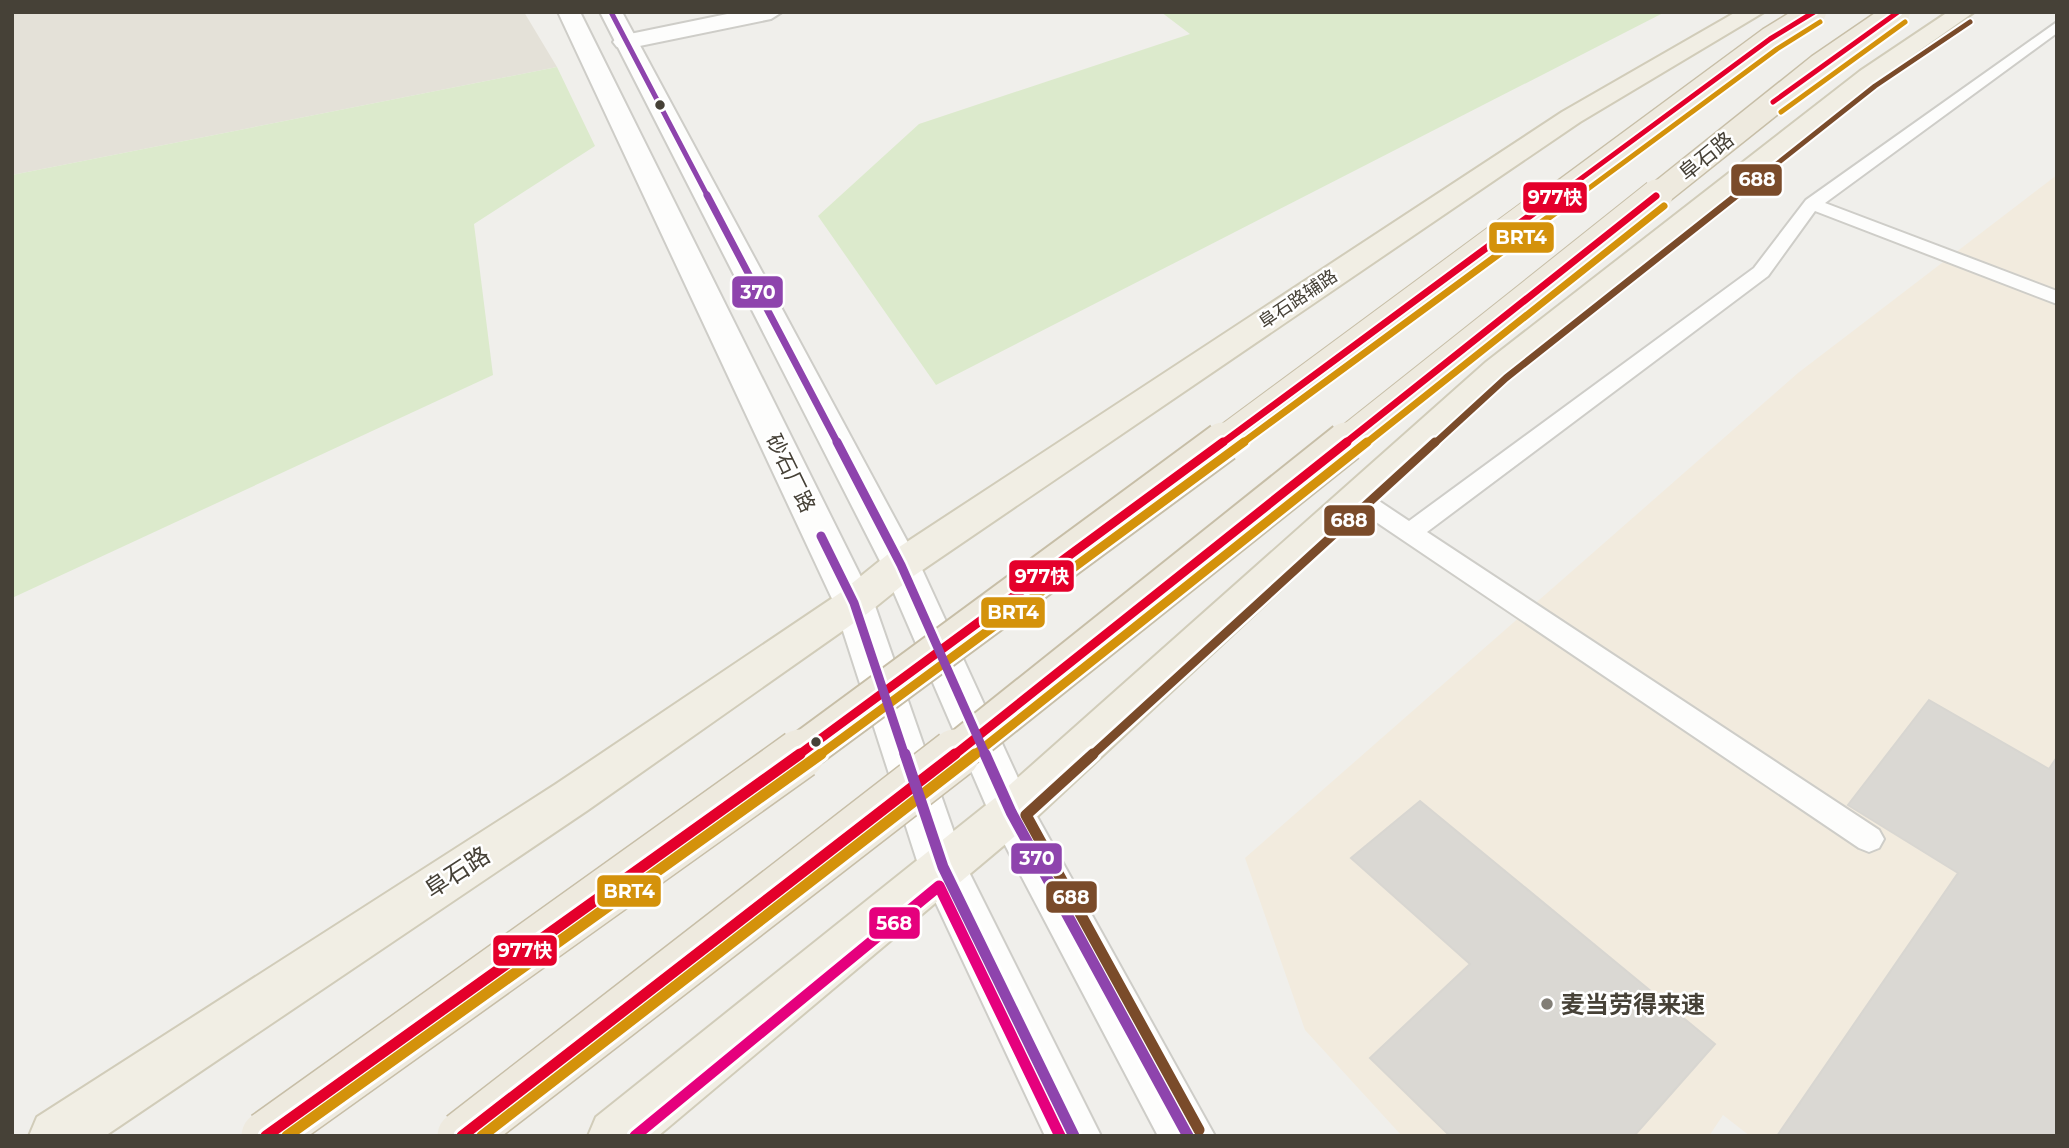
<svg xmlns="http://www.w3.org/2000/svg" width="2069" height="1148" viewBox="0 0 2069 1148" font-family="Montserrat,'Noto Sans SC',sans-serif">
  <rect width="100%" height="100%" fill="#f0efeb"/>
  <path fill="#e4e1d8" d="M12,12H524L557,67L12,175Z"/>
  <path fill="#f2ebde" d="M2057,175V1136H1750L1723,1115L1709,1136H1402L1305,1030L1245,858L1798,373Z"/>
  <path fill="#dceacc" d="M1161,12H1665L936,385L818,216L919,124L1190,34Z
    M557,67L595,146L474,224L493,375L12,598V175Z"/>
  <path fill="#dad8d3" stroke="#d8d6d1" stroke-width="2" d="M1929,700L2049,769L2057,757V1136H1777L1958,873L1848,805Z
    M1420,801L1715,1044L1634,1136H1450L1370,1058L1470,964L1351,858Z"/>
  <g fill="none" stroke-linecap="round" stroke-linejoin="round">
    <defs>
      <path id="service" d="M2057,22V33L1825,203L2057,291V304L1815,211L1768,276L1427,532L1879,830L1884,839L1879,848L1869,852L1859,848L1348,503L1344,497L1348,491H1364L1409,521L1754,268L1806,200Z"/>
      <path id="minor" d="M737,12H782L771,19L625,49L617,47L613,42L617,37L625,35Z"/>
      <path id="tertiary" d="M558,12H580L874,603L965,864L1101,1136H1045L919,867L834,603Z
        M600,12H622L920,565L1029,802L1215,1136H1158L995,826L882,565Z"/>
      <path id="primary" d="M1736,12H1764L1580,122L915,575L868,613L588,810L105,1136H29L37,1117L556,784L840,593L887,555L1562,112Z
        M1948,12H1974L1876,81L1510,376L1027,826L658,1136H588L596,1117L995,798L1486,362L1860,71Z"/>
    </defs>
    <use href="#service" stroke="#cecdc8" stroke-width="4"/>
    <use href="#minor" stroke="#cecdc8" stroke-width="4"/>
    <use href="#tertiary" stroke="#cecdc8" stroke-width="4"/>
    <use href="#primary" stroke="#d1ccb9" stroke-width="4"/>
    <use href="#service" fill="#fdfdfc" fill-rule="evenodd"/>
    <use href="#minor" fill="#fdfdfc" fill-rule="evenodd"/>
    <use href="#tertiary" fill="#fdfdfc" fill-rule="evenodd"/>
    <use href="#primary" fill="#f1eee4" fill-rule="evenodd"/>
    <defs>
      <path id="trunk-bridge-far3" d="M1556,197L1770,39L1814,12
        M1655,197L1819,66L1898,12"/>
      <path id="trunk-bridge-far2" d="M1221,444L1558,195
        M1344,444L1657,195"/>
      <path id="trunk-bridge-far1" d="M797,756L1223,442
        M953,756L1346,442"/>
      <path id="trunk-bridge" d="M266,1136L800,754
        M462,1136L955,754"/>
    </defs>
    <use href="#trunk-bridge-far3" stroke="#c7bea7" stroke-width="27" stroke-linecap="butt"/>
    <use href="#trunk-bridge-far2" stroke="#c7bea7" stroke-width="33" stroke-linecap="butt"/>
    <use href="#trunk-bridge-far1" stroke="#c7bea7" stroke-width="43" stroke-linecap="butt"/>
    <use href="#trunk-bridge" stroke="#c7bea7" stroke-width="52" stroke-linecap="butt"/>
    <use href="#trunk-bridge-far3" stroke="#eeeadf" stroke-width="24"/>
    <use href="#trunk-bridge-far2" stroke="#eeeadf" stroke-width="31"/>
    <use href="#trunk-bridge-far1" stroke="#eeeadf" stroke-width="39"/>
    <use href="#trunk-bridge" stroke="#eeeadf" stroke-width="49"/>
    <defs>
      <path id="bus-1-far3" d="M1773,102L1898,12
        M1556,197L1770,39L1814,12"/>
      <path id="bus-1-far2" d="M1221,444L1558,195
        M1344,444L1656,196"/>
      <path id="bus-1-far1" d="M797,756L1223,442
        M953,756L1347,442"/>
      <path id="bus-1" d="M266,1136L800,754
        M462,1136L955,754"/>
      <path id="bus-2-far3" d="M1781,112L1905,22
        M1577,197L1777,49L1820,22"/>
      <path id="bus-2-far2" d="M1241,444L1579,195
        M1365,444L1664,206"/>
      <path id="bus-2-far1" d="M818,756L1244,442
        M973,756L1367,442"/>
      <path id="bus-2" d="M287,1136L821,754
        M482,1136L975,754"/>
      <path id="bus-3-far3" d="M611,12L708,197"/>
      <path id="bus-3-far2" d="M707,195L838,444"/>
      <path id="bus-3-far1" d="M837,442L901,565L986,756
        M821,536L854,603L905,756"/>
      <path id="bus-3" d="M905,754L943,867L1074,1136
        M985,754L1011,812L1188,1136"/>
      <path id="bus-4-far3" d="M1735,197L1875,86L1970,22"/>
      <path id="bus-4-far2" d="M1434,444L1506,378L1737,195"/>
      <path id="bus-4-far1" d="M1091,756L1435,442"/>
      <path id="bus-4" d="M1093,754L1026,815L1199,1130"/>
      <path id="bus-5" d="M635,1136L939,886L1060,1136"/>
    </defs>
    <use href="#bus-1-far3" stroke="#fff" stroke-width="9"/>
    <use href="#bus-1-far2" stroke="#fff" stroke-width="11"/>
    <use href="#bus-1-far1" stroke="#fff" stroke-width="14"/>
    <use href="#bus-1" stroke="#fff" stroke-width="17"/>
    <use href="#bus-2-far3" stroke="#fff" stroke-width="9"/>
    <use href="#bus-2-far2" stroke="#fff" stroke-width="11"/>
    <use href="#bus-2-far1" stroke="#fff" stroke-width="14"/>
    <use href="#bus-2" stroke="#fff" stroke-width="17"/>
    <use href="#bus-3-far3" stroke="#fff" stroke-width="9"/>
    <use href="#bus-3-far2" stroke="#fff" stroke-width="11"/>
    <use href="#bus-3-far1" stroke="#fff" stroke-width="14"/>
    <use href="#bus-3" stroke="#fff" stroke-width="17"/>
    <use href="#bus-4-far3" stroke="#fff" stroke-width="9"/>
    <use href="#bus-4-far2" stroke="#fff" stroke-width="11"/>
    <use href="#bus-4-far1" stroke="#fff" stroke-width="14"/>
    <use href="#bus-4" stroke="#fff" stroke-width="17"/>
    <use href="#bus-5" stroke="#fff" stroke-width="17"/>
    <use href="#bus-1-far3" stroke="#e4002b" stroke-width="5"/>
    <use href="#bus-1-far2" stroke="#e4002b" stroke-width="7"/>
    <use href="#bus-1-far1" stroke="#e4002b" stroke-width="9"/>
    <use href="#bus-1" stroke="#e4002b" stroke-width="11"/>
    <use href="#bus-2-far3" stroke="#d4920b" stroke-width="5"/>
    <use href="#bus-2-far2" stroke="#d4920b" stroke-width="7"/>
    <use href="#bus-2-far1" stroke="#d4920b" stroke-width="9"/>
    <use href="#bus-2" stroke="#d4920b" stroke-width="11"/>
    <use href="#bus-3-far3" stroke="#8e44ad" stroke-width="5"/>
    <use href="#bus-3-far2" stroke="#8e44ad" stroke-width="7"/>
    <use href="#bus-3-far1" stroke="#8e44ad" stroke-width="9"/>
    <use href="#bus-3" stroke="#8e44ad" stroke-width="11"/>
    <use href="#bus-4-far3" stroke="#7a4b2a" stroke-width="5"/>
    <use href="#bus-4-far2" stroke="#7a4b2a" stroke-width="7"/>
    <use href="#bus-4-far1" stroke="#7a4b2a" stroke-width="9"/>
    <use href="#bus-4" stroke="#7a4b2a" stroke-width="11"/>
    <use href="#bus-5" stroke="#e5007d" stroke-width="11"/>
  </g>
  <g fill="#464137" stroke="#fff" stroke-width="2.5">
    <circle cx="660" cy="105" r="6"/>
    <circle cx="816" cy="742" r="6"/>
  </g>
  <circle fill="#827e76" stroke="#fff" stroke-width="2.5" cx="1547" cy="1004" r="7"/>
  <g text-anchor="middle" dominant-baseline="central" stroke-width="5" stroke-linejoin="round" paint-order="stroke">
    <g font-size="18" fill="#464137" stroke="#fff">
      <text transform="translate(1298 299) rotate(-34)">阜石路辅路</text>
    </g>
    <g font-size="21" fill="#464137" stroke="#fff">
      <text transform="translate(1706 156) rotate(-39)">阜石路</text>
      <text transform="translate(791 473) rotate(64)">砂石厂路</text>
    </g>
    <g font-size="24" fill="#464137" stroke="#fff">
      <text transform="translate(457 872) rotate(-33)">阜石路</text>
    </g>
    <g font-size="24" font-weight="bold" fill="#464137" stroke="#fff" text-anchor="start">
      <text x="1561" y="1004">麦当劳得来速</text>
    </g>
  </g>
  <g stroke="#fff" stroke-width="2.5">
    <rect x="1730" y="163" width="53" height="34" rx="7" fill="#7a4b2a"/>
    <rect x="1522" y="181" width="66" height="33" rx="7" fill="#e4002b"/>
    <rect x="1488" y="221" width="67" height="33" rx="7" fill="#d4920b"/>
    <rect x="731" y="275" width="53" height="34" rx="7" fill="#8e44ad"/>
    <rect x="1323" y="504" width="53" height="33" rx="7" fill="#7a4b2a"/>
    <rect x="1008" y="559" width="67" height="34" rx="7" fill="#e4002b"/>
    <rect x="980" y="596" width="66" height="33" rx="7" fill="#d4920b"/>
    <rect x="1010" y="842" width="53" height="33" rx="7" fill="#8e44ad"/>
    <rect x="596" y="874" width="66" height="34" rx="7" fill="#d4920b"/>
    <rect x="1045" y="880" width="53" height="34" rx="7" fill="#7a4b2a"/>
    <rect x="868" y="906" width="53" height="34" rx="7" fill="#e5007d"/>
    <rect x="492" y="934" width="66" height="33" rx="7" fill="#e4002b"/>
  </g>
  <g font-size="19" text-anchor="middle" font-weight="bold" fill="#fff">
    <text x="1757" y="186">688</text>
    <text x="1555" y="204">977快</text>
    <text x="1521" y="244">BRT4</text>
    <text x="758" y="299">370</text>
    <text x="1349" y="527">688</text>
    <text x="1042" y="583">977快</text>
    <text x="1013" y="619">BRT4</text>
    <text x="1037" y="865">370</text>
    <text x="629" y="898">BRT4</text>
    <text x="1071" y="904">688</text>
    <text x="894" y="930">568</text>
    <text x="525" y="957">977快</text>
  </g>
  <rect width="2069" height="1148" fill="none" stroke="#464137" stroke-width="28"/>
</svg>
